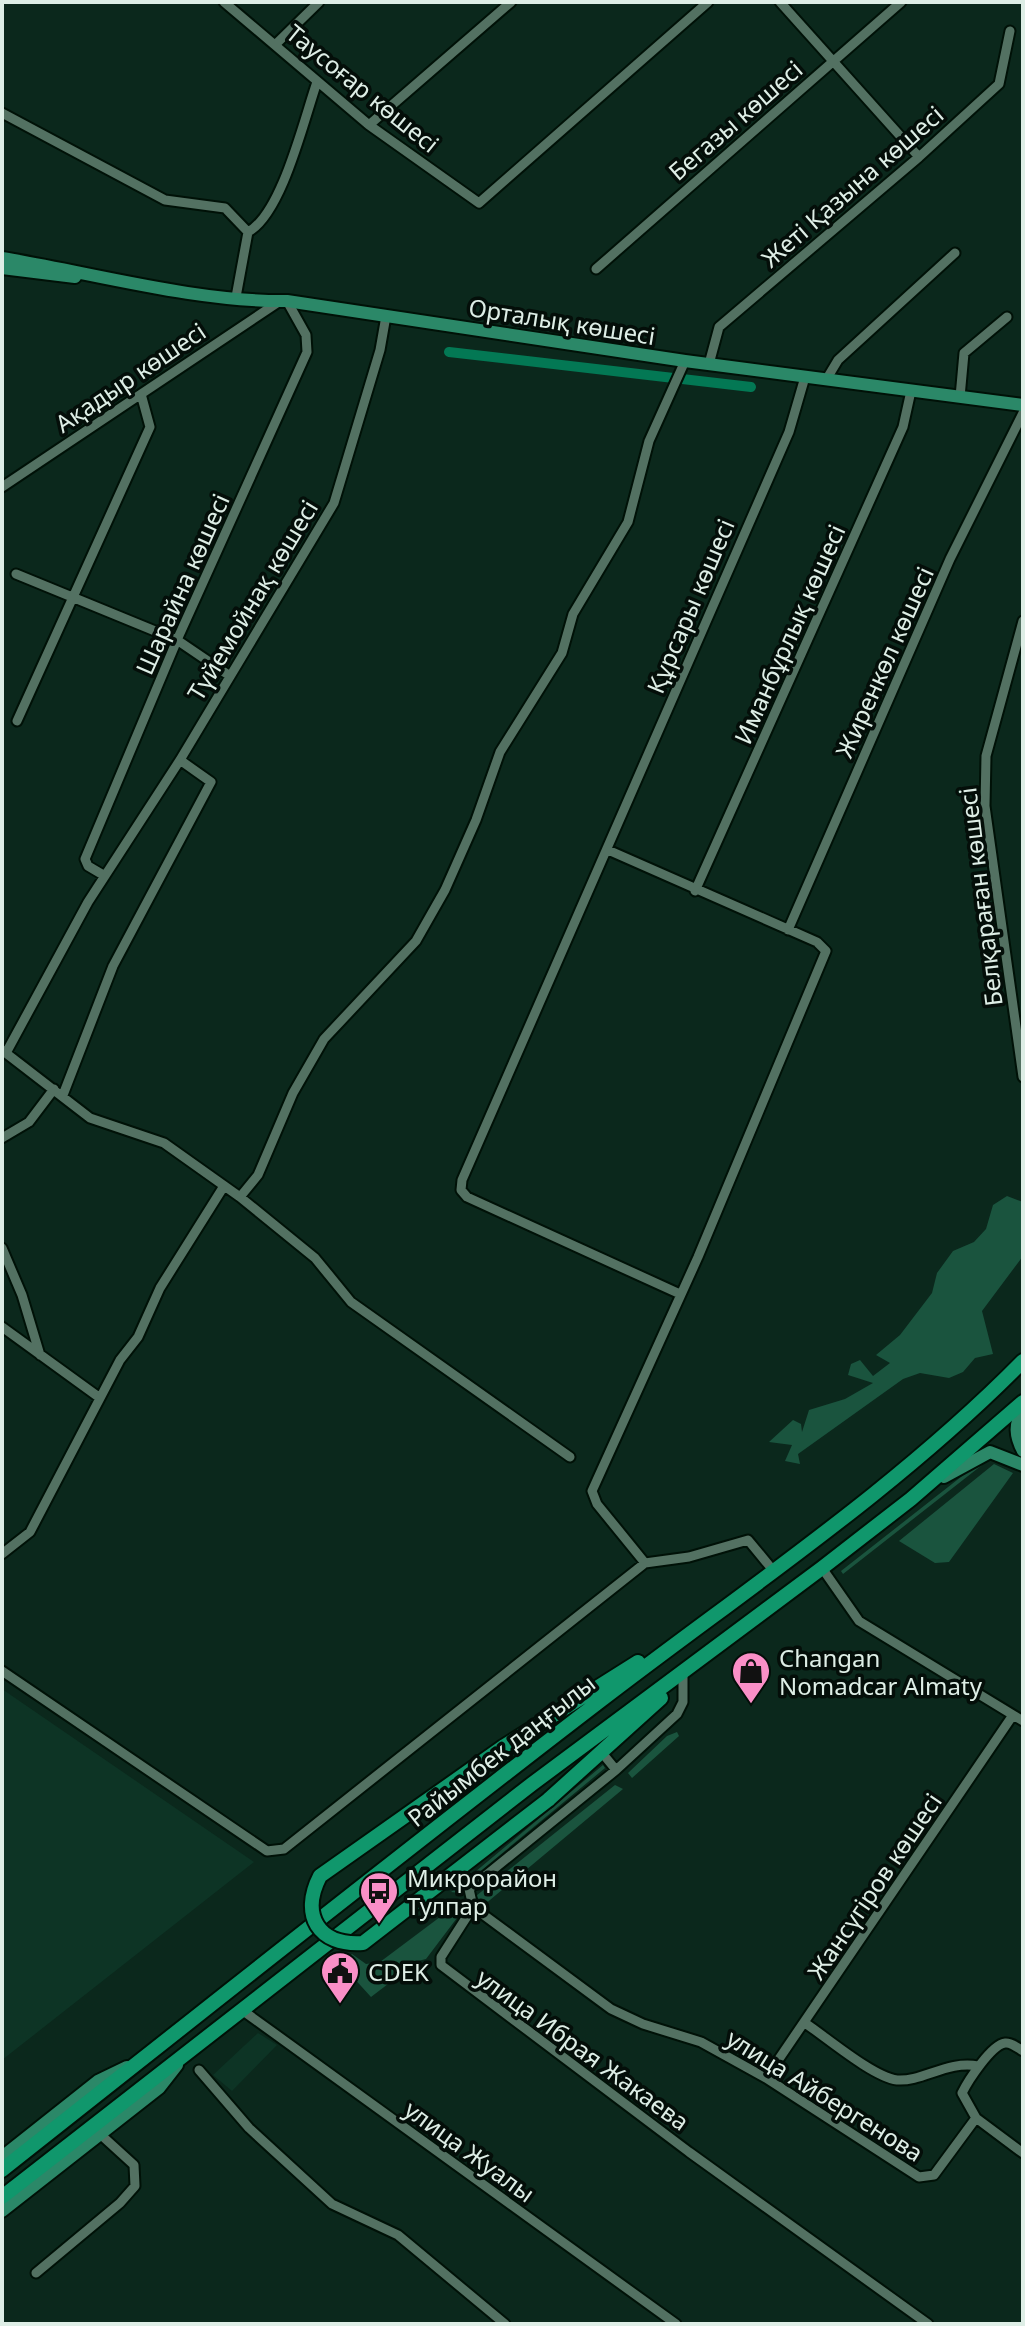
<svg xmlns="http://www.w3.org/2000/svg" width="1025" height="2326" viewBox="0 0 1025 2326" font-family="'Noto Sans',sans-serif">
  <rect width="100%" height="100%" fill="#0b281c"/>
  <path fill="#0d3425" d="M2,1689L254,1862L2,2060Z
    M258,2033L277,2045L232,2091L213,2075Z"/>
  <path fill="#1a543e" d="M1007,1196L1023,1202V1256L982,1311L993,1354L975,1358L963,1372L949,1378L920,1373L903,1379L798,1454L800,1464L785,1461L792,1445L769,1442L793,1420L801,1424L802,1432L809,1410L845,1399L873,1383L848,1375L851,1364L860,1360L873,1376L890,1363L876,1355L900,1335L932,1293L937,1273L953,1251L974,1242L986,1229L993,1205Z
    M991,1458L843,1574L841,1571L980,1462Z
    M994,1464L1013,1473L949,1562L935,1563L899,1541Z
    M677,1732L679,1736L632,1778L628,1773L667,1736Z
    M603,1765L605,1768L465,1884L460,1893L451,1892Z
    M615,1785L623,1789L484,1905L476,1896Z
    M456,1905L463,1910L426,1959L418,1961L371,1997L341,1964L352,1954L366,1964L380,1962Z"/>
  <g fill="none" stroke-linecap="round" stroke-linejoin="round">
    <path stroke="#037854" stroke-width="10" d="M449,352L751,387"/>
    <defs>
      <path id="minor" d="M224,2L369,125L479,203L708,2
        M780,2L919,157
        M276,44L319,2
        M2,113L165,200L225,208L248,232
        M369,125L511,2
        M596,269L901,2
        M236,297L248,232C282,214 304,119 317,82
        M709,364L719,327L919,157L999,84L1010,31
        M826,380L838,360L955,253
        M960,397L964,353L1007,317
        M2,487L280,301
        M16,574L177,640L230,676
        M1023,621L986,756L985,806L1023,1077
        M17,721L150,427L141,394
        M608,850L817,942L826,951L698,1257L592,1491L597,1504L645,1563
        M105,876L88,866L85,859L177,640L307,352L306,335L287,301
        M695,891L903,427L911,391
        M788,930L950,559L1023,413
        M2,1050L90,1118L164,1143L240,1197L315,1258L351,1302L570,1457
        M6,1053L88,902L180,760L334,503L380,350L386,316
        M63,1095L113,966L211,782L180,760
        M2,1138L29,1122L54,1089
        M240,1197L258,1175L293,1093L324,1039L416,941L445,890L476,820L500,752L562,653L573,614L628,522L649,441L685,361
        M2,1248L22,1295L40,1355
        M680,1294L467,1197L461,1190L462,1180L789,432L805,377
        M2,1327L100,1398
        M2,1554L30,1532L120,1360L138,1337L160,1288L224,1186
        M822,1568L859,1621L1023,1721
        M2,1671L267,1851L284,1849L645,1563L689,1557L748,1540L772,1569
        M683,1677V1702L677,1714L616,1770L469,1889L473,1907L441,1957V1965L689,2152L928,2324
        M603,1754L616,1770
        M473,1907L611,2009L643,2024L701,2042L766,2078L919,2177L934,2175L976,2118
        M242,2010L676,2324
        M805,2023C826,2037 873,2077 897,2080C922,2082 948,2060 978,2066
        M1023,2051C1018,2048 1011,2042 1005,2043C991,2045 968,2081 962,2093L976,2118L1023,2153
        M199,2070L249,2128L332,2204L398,2235L505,2324
        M766,2078L1013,1715
        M36,2273L120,2203L135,2186L134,2165L100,2134"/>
      <path id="major" d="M2,258C93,273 195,302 287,301L685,361L1023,405
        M2,268L75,277
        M1023,1410C1014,1424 1015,1436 1023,1451
        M944,1477L990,1452L1023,1465
        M2,2157L98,2081L127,2067
        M2,2211L159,2088L177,2065"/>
      <path id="highway" d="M503,1747L638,1662
        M548,1800L661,1698
        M2,2170C201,2013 399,1855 600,1701C743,1591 896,1490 1023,1361
        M2,2197L532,1784L822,1568L911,1499L1023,1402"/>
    </defs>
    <use href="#minor" stroke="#001107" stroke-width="13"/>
    <use href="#major" stroke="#001107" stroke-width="16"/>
    <use href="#highway" stroke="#001107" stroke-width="18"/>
    <use href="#minor" stroke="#537162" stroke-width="9"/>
    <use href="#major" stroke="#2b8868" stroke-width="12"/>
    <use href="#highway" stroke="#10976c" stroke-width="14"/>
    <defs>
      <path id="highway-bridge" d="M503,1747L320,1876C300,1915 318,1946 363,1943L548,1800"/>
    </defs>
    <use href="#highway-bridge" stroke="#001107" stroke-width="18" stroke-linecap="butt"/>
    <use href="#highway-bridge" stroke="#10976c" stroke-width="14"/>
  </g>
  <defs>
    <symbol id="shop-pin" viewBox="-11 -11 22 30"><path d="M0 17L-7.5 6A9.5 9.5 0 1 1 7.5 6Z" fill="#fa8fc7" stroke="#040e09"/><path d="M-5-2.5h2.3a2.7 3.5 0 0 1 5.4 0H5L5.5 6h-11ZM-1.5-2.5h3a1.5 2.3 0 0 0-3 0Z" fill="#111"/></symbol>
    <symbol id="bus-pin" viewBox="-11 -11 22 30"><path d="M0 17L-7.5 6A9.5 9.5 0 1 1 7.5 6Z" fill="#fa8fc7" stroke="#040e09"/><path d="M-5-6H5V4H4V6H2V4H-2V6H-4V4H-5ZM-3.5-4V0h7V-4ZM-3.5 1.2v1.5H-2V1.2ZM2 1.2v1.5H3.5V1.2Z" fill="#111"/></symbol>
    <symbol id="civic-pin" viewBox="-11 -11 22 30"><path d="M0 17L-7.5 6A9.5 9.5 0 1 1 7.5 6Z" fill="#fa8fc7" stroke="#040e09"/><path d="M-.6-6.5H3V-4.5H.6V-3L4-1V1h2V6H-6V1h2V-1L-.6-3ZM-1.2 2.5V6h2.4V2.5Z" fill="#111"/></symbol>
  </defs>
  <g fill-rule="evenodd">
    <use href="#shop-pin" x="729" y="1649" width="44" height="60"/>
    <use href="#bus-pin" x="357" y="1869" width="44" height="60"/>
    <use href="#civic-pin" x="318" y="1949" width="44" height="60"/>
  </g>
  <g text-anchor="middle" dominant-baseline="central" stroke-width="7" stroke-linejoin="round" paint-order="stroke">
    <g font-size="24" fill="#deeee6" stroke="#040e09">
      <text transform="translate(363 88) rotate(39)">Тауcоғар көшесі</text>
      <text transform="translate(735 120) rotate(-41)">Бегазы көшесі</text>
      <text transform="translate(852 186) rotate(-41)">Жеті Қазына көшесі</text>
      <text transform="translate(562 321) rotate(9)">Орталық көшесі</text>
      <text transform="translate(130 377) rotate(-34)">Ақадыр көшесі</text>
      <text transform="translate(182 584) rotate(-66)">Шарайна көшесі</text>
      <text transform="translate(252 600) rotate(-59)">Түйемойнақ көшесі</text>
      <text transform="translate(690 606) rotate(-67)">Құрсары көшесі</text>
      <text transform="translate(789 634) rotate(-66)">Иманбұрлық көшесі</text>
      <text transform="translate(884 662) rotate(-66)">Жиренкөл көшесі</text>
      <text transform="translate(980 897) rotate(-97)">Белқараған көшесі</text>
      <text transform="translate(501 1750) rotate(-38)">Райымбек даңғылы</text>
      <text transform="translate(874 1886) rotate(-56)">Жансүгіров көшесі</text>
      <text transform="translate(583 2049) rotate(36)">улица Ибрая Жакаева</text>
      <text transform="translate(825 2095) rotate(32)">улица Айбергенова</text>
      <text transform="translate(470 2151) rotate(36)">улица Жуалы</text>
    </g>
    <g font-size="24" fill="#deeee6" stroke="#040e09" text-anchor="start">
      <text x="779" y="1657">Changan<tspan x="779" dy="28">Nomadcar Almaty</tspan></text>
      <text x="407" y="1877">Микрорайон<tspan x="407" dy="28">Тулпар</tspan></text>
      <text x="368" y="1971">CDEK</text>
    </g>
  </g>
  <rect width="1025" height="2326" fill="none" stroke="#deeee6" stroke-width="8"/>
</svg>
